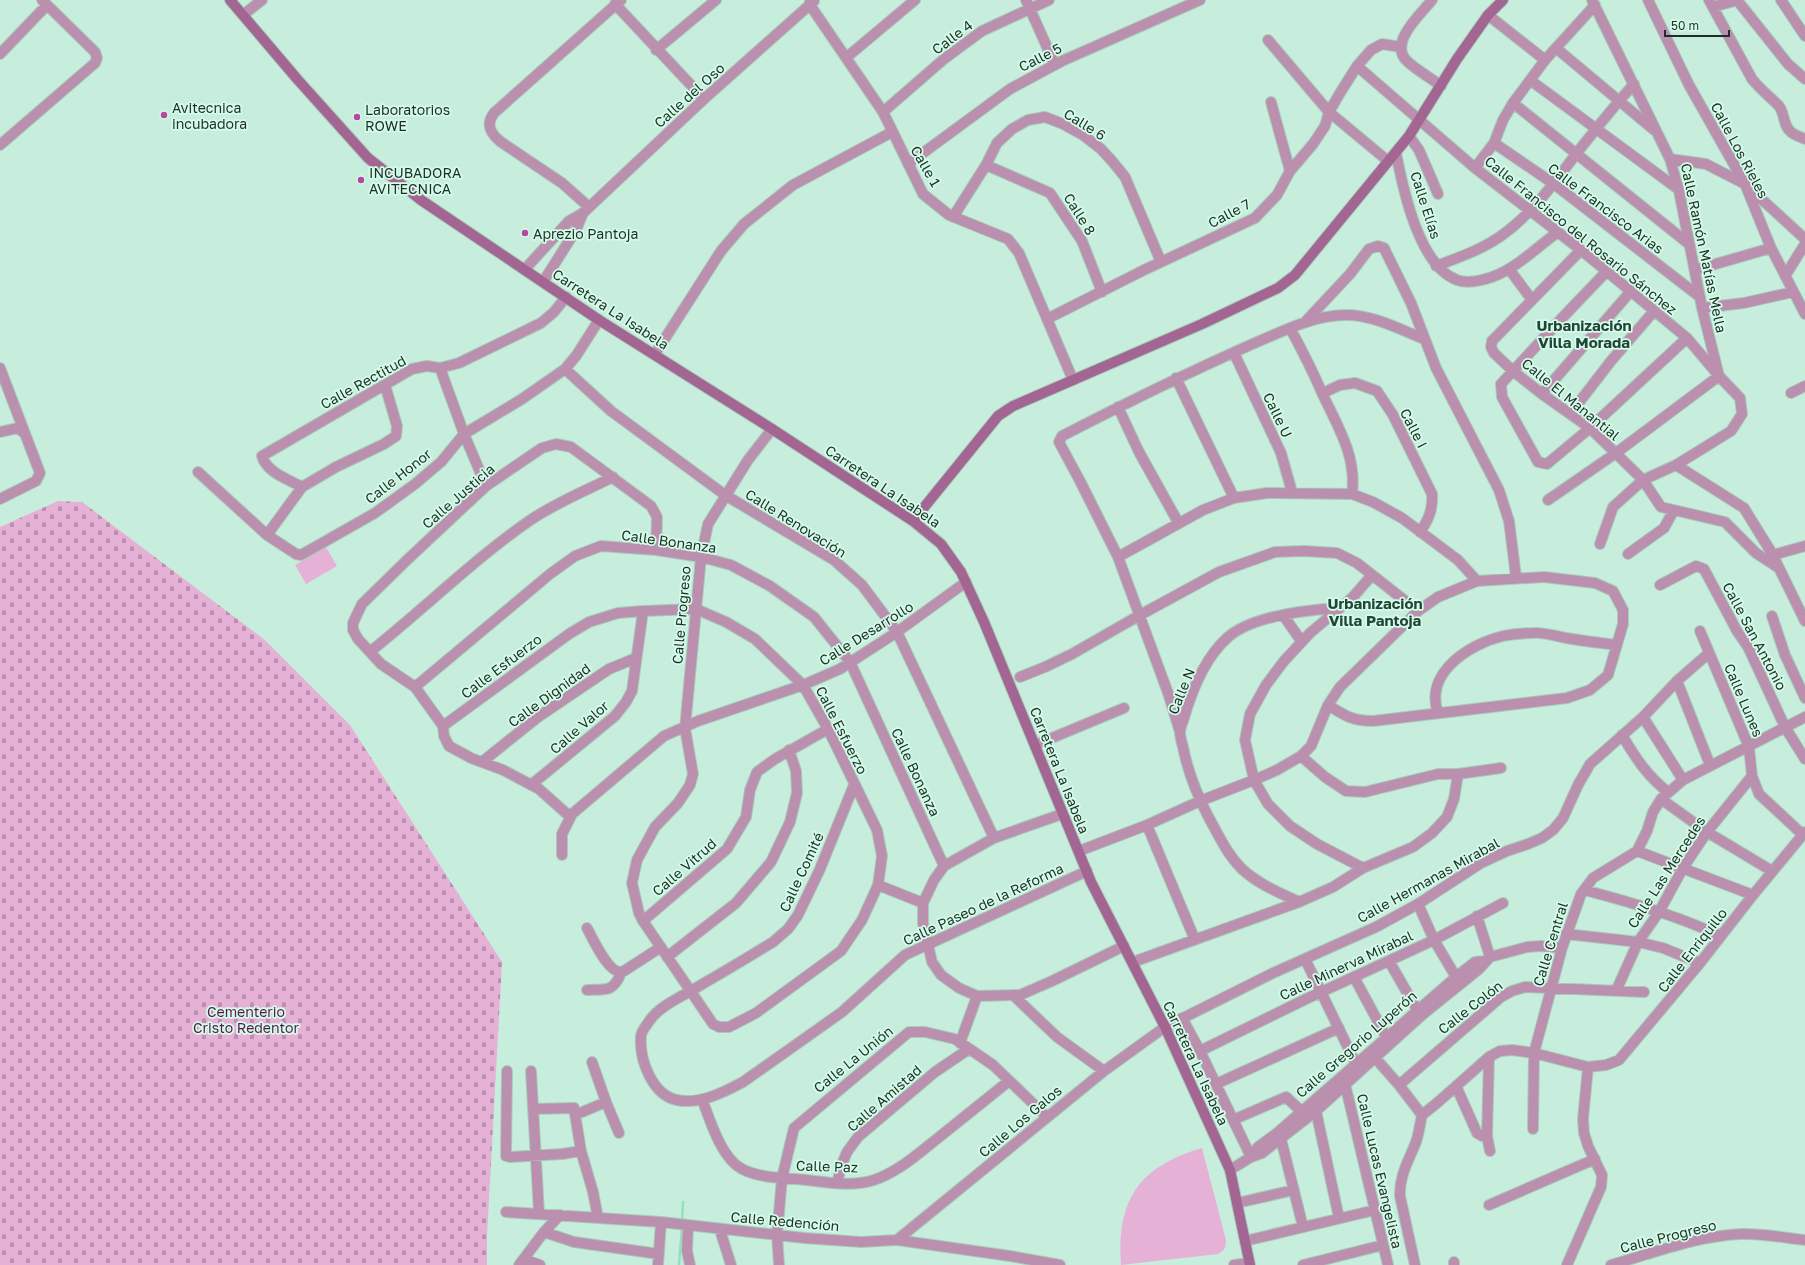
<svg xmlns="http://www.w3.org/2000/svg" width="1805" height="1265" viewBox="0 0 1805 1265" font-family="'Golos Text',sans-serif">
  <defs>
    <pattern id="cemetery-stones" width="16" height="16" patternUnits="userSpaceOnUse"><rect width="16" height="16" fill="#e6b1d7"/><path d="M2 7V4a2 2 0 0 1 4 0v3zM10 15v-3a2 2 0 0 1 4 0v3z" fill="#ba90ae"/></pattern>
  </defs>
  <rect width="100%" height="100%" fill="#c7eedc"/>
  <path fill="url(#cemetery-stones)" d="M58,501L82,502L265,640L350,725L502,962L487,1236V1265H0V527Z"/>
  <path fill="#e6b1d7" d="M326,547L337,566L306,584L295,565Z
    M1202,1148L1226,1240C1226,1248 1224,1251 1218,1254L1121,1265C1116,1199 1140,1166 1202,1148Z"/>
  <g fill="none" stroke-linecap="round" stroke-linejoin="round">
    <path stroke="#95dfbf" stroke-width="2.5" d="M682,1221L683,1202
      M679,1265L682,1226"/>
    <defs>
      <path id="street" d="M810,0V5L883,112L923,194L949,215L1008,239L1019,253L1073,380
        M1026,0L1055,65
        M1432,0C1420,15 1387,44 1408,62C1418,71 1431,78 1441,86
        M1592,0L1670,159L1679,191L1702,308L1719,376L1740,398L1742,414L1731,431L1676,465L1643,480L1613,507L1600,544
        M1648,0L1689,85L1745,184L1771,248L1805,314
        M1709,0L1752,79C1760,89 1770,97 1779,106C1785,114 1783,126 1791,132C1794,135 1801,137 1805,139
        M1737,0L1788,64L1805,79
        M1781,0L1805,36
        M615,4L704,99
        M1713,7L1738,0
        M243,15L262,0
        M1488,15L1545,60
        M1268,40L1329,112L1388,161
        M1556,48L1654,130
        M656,50L716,0
        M0,54L47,5
        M847,57L915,0
        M1357,66L1475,168L1581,250L1687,338L1719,376L1616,453L1548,500
        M1530,80L1678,189
        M1271,102L1290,171
        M1513,103L1689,244
        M883,112L944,59L982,31L1049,0
        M1409,136L1419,150L1438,194
        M1494,143L1554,184L1700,297
        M0,145L95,63L97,58L95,52L42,0
        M1396,153C1403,189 1419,266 1457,280C1467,284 1483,280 1492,277C1517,268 1537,247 1558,232
        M1670,159L1706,164L1745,184L1805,239
        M908,164L1010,89L1062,61L1200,0
        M986,165L1050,193L1082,241L1102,292
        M1475,168L1494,143L1503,120L1513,103L1545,60L1595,5
        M589,207L562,183L501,142C491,134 485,125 494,113L621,0
        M953,217L986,165L997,143L1012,129L1028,120L1045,117L1063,124L1083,135L1101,149L1112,161L1125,177L1161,262
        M1581,250L1492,341L1491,347L1494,353L1513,371L1542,394L1590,428L1643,480L1661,507L1725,522L1756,553L1779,568L1805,621
        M1436,266C1460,257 1484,249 1505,233C1533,212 1555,182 1576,154C1595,130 1614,106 1634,84
        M525,269L569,221L583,213L704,99L814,1
        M1509,269L1532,300
        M1695,270L1771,248
        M1607,271L1563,317L1501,384L1502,397L1538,462L1547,464L1590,428L1687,338
        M1785,276L1805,244
        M543,282L576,230L583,213
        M1702,308L1744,303L1793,292
        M1047,319L1144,270L1255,218L1277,195L1290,171L1313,144L1325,126L1329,112L1340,93L1357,66L1371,50L1382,44L1401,47
        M1306,321L1350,274L1369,249L1378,246L1384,248L1411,303L1436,368L1499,490L1509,521L1516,577
        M1290,328C1302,350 1313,372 1323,395C1338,427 1357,457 1352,494
        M1234,353L1281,453L1292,492
        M655,354L721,251L744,224L793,185L892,132
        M0,368L40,473L36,481L0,499
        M440,368L464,434L486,486
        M565,369L611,411L725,495L834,560L862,585L897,632L994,838
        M1176,378L1234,498
        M1323,393L1340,385L1355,383L1377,391L1393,415L1432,494C1433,509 1429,519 1420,532
        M1791,393L1805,386
        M1542,394L1631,291
        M1118,407L1139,452L1178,522
        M1570,414L1611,361L1654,311
        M0,432L18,428L25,434
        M1676,465L1744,508L1773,555L1779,568
        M198,472L267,535L296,554L301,555L375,513L415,484L441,462L464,434L522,399L565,369L576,356L599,320
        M302,487C288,479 267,473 262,456L412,369L427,366L440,368L459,363L541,323L554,312L566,297
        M267,535L302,487L336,467L384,444L396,436L397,426L385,385
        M1628,554L1664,528L1674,510
        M1773,555L1805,546
        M1118,557L1203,510L1234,498L1267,493L1352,494L1373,502L1402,518L1458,560L1477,581
        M1660,585L1696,566L1704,569L1737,631L1748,647L1785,727L1805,759
        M1283,615L1302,642
        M1772,616L1785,655L1805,698
        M1700,631L1749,747L1752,776L1759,794L1802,834
        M371,651C424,609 473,560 529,521C555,503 585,491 613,477
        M1020,677L1045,667L1072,654L1140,615L1219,572L1275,552L1304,551L1337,553L1357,563L1418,611
        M1677,681L1710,765
        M415,687L550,574L575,556L601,546L656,550L701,557L731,565L770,586L814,617L850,662L944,866
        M1438,713C1424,673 1469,644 1503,636C1512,634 1523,633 1533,633C1543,632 1556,636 1566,638C1583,641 1600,643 1617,645
        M1643,717L1683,780
        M443,726L569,634L589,622L618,613L643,611L696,609L726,622L755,639L803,685L828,729L877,830L882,856L878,885L862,920L841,951L756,1013L729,1027H719L713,1024L643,921L639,913L632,883L637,860L655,827L678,803L690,785L693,774L685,728L701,557L708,524L748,460L772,429
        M1180,732L1168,693L1118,557L1080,481L1059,442L1062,436C1124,404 1185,374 1248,346C1279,333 1312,315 1346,315C1373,315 1399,329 1424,339
        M1622,735C1635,757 1647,776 1668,792
        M1035,745L1124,708
        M1301,756L1325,777L1346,791L1365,792L1438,774H1458L1501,768
        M482,762L538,717L609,669L636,658
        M531,785L615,716L626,702L632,691L643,611
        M854,785L820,869L798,915L788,929L773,942C747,958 720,974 694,989C679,998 660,1006 650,1020C647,1025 641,1031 641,1036C639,1059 652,1095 677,1100C700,1105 724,1092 743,1082L842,1012L905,955L1087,871
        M1661,799L1707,832L1772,871
        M572,814H567L539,789L503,770L471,758L449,746L444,736L443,726L415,687L381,664L358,639L353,630V623L362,604L407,560L486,486L542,448L556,444L571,447L651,506L657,517L656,550
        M1062,814L994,838L944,866L934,880L923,903V923L932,962L941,975L959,988L977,996L1020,995L1052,981L1124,946
        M1147,825L1195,940
        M1079,851L1147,825L1200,801L1254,780L1277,770L1301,756L1311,746L1328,705L1340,687L1418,611L1438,597L1477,581L1544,577L1595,583L1613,591L1623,610V624L1608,675L1590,690L1567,698L1373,721C1353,721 1345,716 1328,705
        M1637,851L1753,895
        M562,855V834L572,814L664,736L698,721L803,685L840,669L897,632L966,582
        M1363,868L1317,844L1290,826L1268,804L1254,780L1245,740L1250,714L1266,685L1284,661L1310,633L1353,597L1372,575
        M878,885L923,903
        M1584,890C1631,902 1678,916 1721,936
        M1299,902C1280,893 1258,884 1242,869C1227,854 1219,836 1209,818C1197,795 1188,773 1183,747C1182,743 1180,737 1180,732C1180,728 1183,722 1184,718C1192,690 1205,658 1227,638C1251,616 1307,610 1339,608
        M1418,904L1434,940L1456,977
        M1477,916L1490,957
        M643,921L727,849L746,817L750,790L757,772L775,759L828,729
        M587,928C593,939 610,978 624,971L661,947
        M1566,934L1638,942L1663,948L1700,963
        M667,957L736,903L771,862L790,822L797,793L796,771L789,750
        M1305,959L1356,1064
        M1389,961L1417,1010L1421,1014
        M1133,962L1299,902L1333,887L1363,868L1413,847L1432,833L1447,817L1454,799L1458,774
        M1354,977L1389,1042
        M587,990C605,989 613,993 621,973
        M1616,991L1638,942L1659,912L1683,868L1707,832L1752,776
        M1013,995L1057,1037L1104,1071
        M1182,1018L1200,1051L1251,1157
        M960,1043L977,996
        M1200,1051L1306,999L1434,940L1503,903
        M1370,1052L1399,1085L1422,1115
        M1489,1057L1487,1136L1490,1151
        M592,1062L606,1102L619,1133
        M507,1071L506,1156L510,1157L562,1154L581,1151
        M531,1071L539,1213
        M1216,1084L1339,1028
        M1345,1084L1388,1265
        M1399,1085L1501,997L1512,991L1525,987L1644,992
        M1456,1086L1477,1133L1482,1136H1487
        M702,1099C710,1120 721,1158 742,1169C757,1177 779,1178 796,1179C821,1181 850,1188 874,1180C898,1172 919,1153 938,1138C962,1119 985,1100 1009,1081
        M533,1109L574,1108L581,1151L593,1192L598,1218
        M1316,1111L1339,1218
        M575,1115L606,1102
        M1422,1115L1437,1103L1489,1057L1500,1051L1512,1050L1534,1053L1588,1067L1606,1065L1619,1060L1700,963L1753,895L1805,832
        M1233,1120L1286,1097L1301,1111
        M1533,1129L1534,1053L1562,948L1581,894L1593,878L1637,851L1647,831L1653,812L1661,799L1683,780L1805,717
        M1281,1139L1303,1227
        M1251,1157L1258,1147L1277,1133L1456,977L1475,962L1485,961
        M1230,1170L1251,1157L1262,1153L1316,1111L1422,1015L1479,969L1490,957L1527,947L1541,946L1562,948
        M837,1183L842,1164L847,1152L858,1137L935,1072L969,1049
        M1237,1203L1294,1190
        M1489,1205L1595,1159
        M506,1212L661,1222L804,1238L861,1242L897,1240L1010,1256L1060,1265
        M688,1225L687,1251L690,1265
        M720,1230L731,1265
        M544,1232L574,1242L659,1254
        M897,1240L1104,1071L1165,1027L1273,973L1376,927L1418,904L1481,863L1507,851L1528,844L1542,838L1553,830L1563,818L1578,785L1590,764L1643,717L1677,681L1709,653
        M1245,1241L1375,1210
        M524,1259L540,1265
        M1454,1262V1265
        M519,1265L544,1232L560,1215
        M658,1265L661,1222
        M779,1265L777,1235L782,1178L794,1128L909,1032H925L955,1039L993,1065L1047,1117
        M1234,1265L1249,1263
        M1303,1265L1383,1245
        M1415,1265L1400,1196C1399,1176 1409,1160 1416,1142C1419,1133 1420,1124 1422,1115
        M1567,1265L1601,1187L1602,1175L1588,1146L1584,1133L1583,1119L1588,1067
        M1611,1265C1653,1253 1696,1236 1741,1234C1762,1233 1784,1238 1805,1240"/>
      <path id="secondary" d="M230,0L298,80L368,158L421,200L599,320L772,429L913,521L941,544L961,572L984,622L1091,882L1165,1027L1230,1170L1250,1265
        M913,521L998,416L1013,406L1202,324L1278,288L1295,275L1409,136L1457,59L1488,15L1503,0"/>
    </defs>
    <use href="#street" stroke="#a9cbbc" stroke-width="12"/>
    <use href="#secondary" stroke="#a9cbbc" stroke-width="12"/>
    <use href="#street" stroke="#ba90ae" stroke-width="10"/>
    <use href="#secondary" stroke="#a36693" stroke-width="10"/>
  </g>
  <g fill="#b946a0" stroke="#d4fce9" stroke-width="1.5">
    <circle cx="164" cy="115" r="4"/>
    <circle cx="357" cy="117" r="4"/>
    <circle cx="361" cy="180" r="4"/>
    <circle cx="525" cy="233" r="4"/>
  </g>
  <g text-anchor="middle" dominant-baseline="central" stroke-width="3.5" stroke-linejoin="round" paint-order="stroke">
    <g font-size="14" fill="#1f2e28" stroke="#d4fce9">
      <text transform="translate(952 37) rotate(-37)">Calle 4</text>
      <text transform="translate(1040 57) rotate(-27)">Calle 5</text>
      <text transform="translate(689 95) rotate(-42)">Calle del Oso</text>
      <text transform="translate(1085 124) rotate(32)">Calle 6</text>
      <text transform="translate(1740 150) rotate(62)">Calle Los Rieles</text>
      <text transform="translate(926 166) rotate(60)">Calle 1</text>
      <text transform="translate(1426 205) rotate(72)">Calle Elías</text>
      <text transform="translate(1606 208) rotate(37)">Calle Francisco Arias</text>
      <text transform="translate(1229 213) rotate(-28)">Calle 7</text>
      <text transform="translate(1080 214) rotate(58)">Calle 8</text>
      <text transform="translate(1581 235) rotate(39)">Calle Francisco del Rosario Sánchez</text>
      <text transform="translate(1704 248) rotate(78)">Calle Ramón Matías Mella</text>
      <text transform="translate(611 309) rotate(33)">Carretera La Isabela</text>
      <text transform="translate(363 382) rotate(-29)">Calle Rectitud</text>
      <text transform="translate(1571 399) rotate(39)">Calle El Manantial</text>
      <text transform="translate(1278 415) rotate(64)">Calle U</text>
      <text transform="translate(1414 428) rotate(63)">Calle I</text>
      <text transform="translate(398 476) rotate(-38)">Calle Honor</text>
      <text transform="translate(883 486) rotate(34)">Carretera La Isabela</text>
      <text transform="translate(458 496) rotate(-41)">Calle Justicia</text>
      <text transform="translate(796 523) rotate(32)">Calle Renovación</text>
      <text transform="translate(669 541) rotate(8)">Calle Bonanza</text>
      <text transform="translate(681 615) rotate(-85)">Calle Progreso</text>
      <text transform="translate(866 633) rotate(-32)">Calle Desarrollo</text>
      <text transform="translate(1755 636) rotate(62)">Calle San Antonio</text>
      <text transform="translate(501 666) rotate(-37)">Calle Esfuerzo</text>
      <text transform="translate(1181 691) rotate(-68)">Calle N</text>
      <text transform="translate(549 695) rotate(-36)">Calle Dignidad</text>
      <text transform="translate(1744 700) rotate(67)">Calle Lunes</text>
      <text transform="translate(579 727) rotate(-41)">Calle Valor</text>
      <text transform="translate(842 730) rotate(63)">Calle Esfuerzo</text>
      <text transform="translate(1060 770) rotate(68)">Carretera La Isabela</text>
      <text transform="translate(916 772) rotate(65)">Calle Bonanza</text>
      <text transform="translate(684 867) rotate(-41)">Calle Vitrud</text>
      <text transform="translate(801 872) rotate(-65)">Calle Comité</text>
      <text transform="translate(1666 872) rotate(-57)">Calle Las Mercedes</text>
      <text transform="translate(1428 880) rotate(-29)">Calle Hermanas Mirabal</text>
      <text transform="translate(983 904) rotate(-25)">Calle Paseo de la Reforma</text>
      <text transform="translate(1550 944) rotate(-73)">Calle Central</text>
      <text transform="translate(1692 950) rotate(-52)">Calle Enriquillo</text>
      <text transform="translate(1346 965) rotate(-25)">Calle Minerva Mirabal</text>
      <text transform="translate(1470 1007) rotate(-38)">Calle Colón</text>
      <text transform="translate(1356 1044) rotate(-41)">Calle Gregorio Luperón</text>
      <text transform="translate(853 1059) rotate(-39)">Calle La Unión</text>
      <text transform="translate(1196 1063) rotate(65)">Carretera La Isabela</text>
      <text transform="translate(884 1098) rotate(-41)">Calle Amistad</text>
      <text transform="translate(1020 1121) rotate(-40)">Calle Los Galos</text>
      <text transform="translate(827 1166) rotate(2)">Calle Paz</text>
      <text transform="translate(1380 1171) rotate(77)">Calle Lucas Evangelista</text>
      <text transform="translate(785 1221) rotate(5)">Calle Redención</text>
      <text transform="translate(1668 1236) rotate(-14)">Calle Progreso</text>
    </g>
    <g font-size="14" fill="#1f2e28" stroke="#d4fce9" text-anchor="start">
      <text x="172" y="107">Avitecnica<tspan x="172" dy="16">incubadora</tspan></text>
      <text x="365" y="109">Laboratorios<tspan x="365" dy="16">ROWE</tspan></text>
      <text x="369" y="172">INCUBADORA<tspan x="369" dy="16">AVITECNICA</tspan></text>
      <text x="533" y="233">Aprezio Pantoja</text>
    </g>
    <g font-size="14" fill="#5a184c" stroke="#d4fce9">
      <text x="246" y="1011">Cementerio<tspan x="246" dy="16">Cristo Redentor</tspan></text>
    </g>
    <g font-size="15" font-weight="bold" fill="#234537" stroke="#d4fce9">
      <text x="1584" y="325">Urbanización<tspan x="1584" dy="17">Villa Morada</tspan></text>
      <text x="1375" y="603">Urbanización<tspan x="1375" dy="17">Villa Pantoja</tspan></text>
    </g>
  </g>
  <path d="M1665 30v6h64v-6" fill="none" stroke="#1f2e28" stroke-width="2"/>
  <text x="1671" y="30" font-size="12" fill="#1f2e28" stroke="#d4fce9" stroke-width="3" paint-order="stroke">50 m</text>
</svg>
